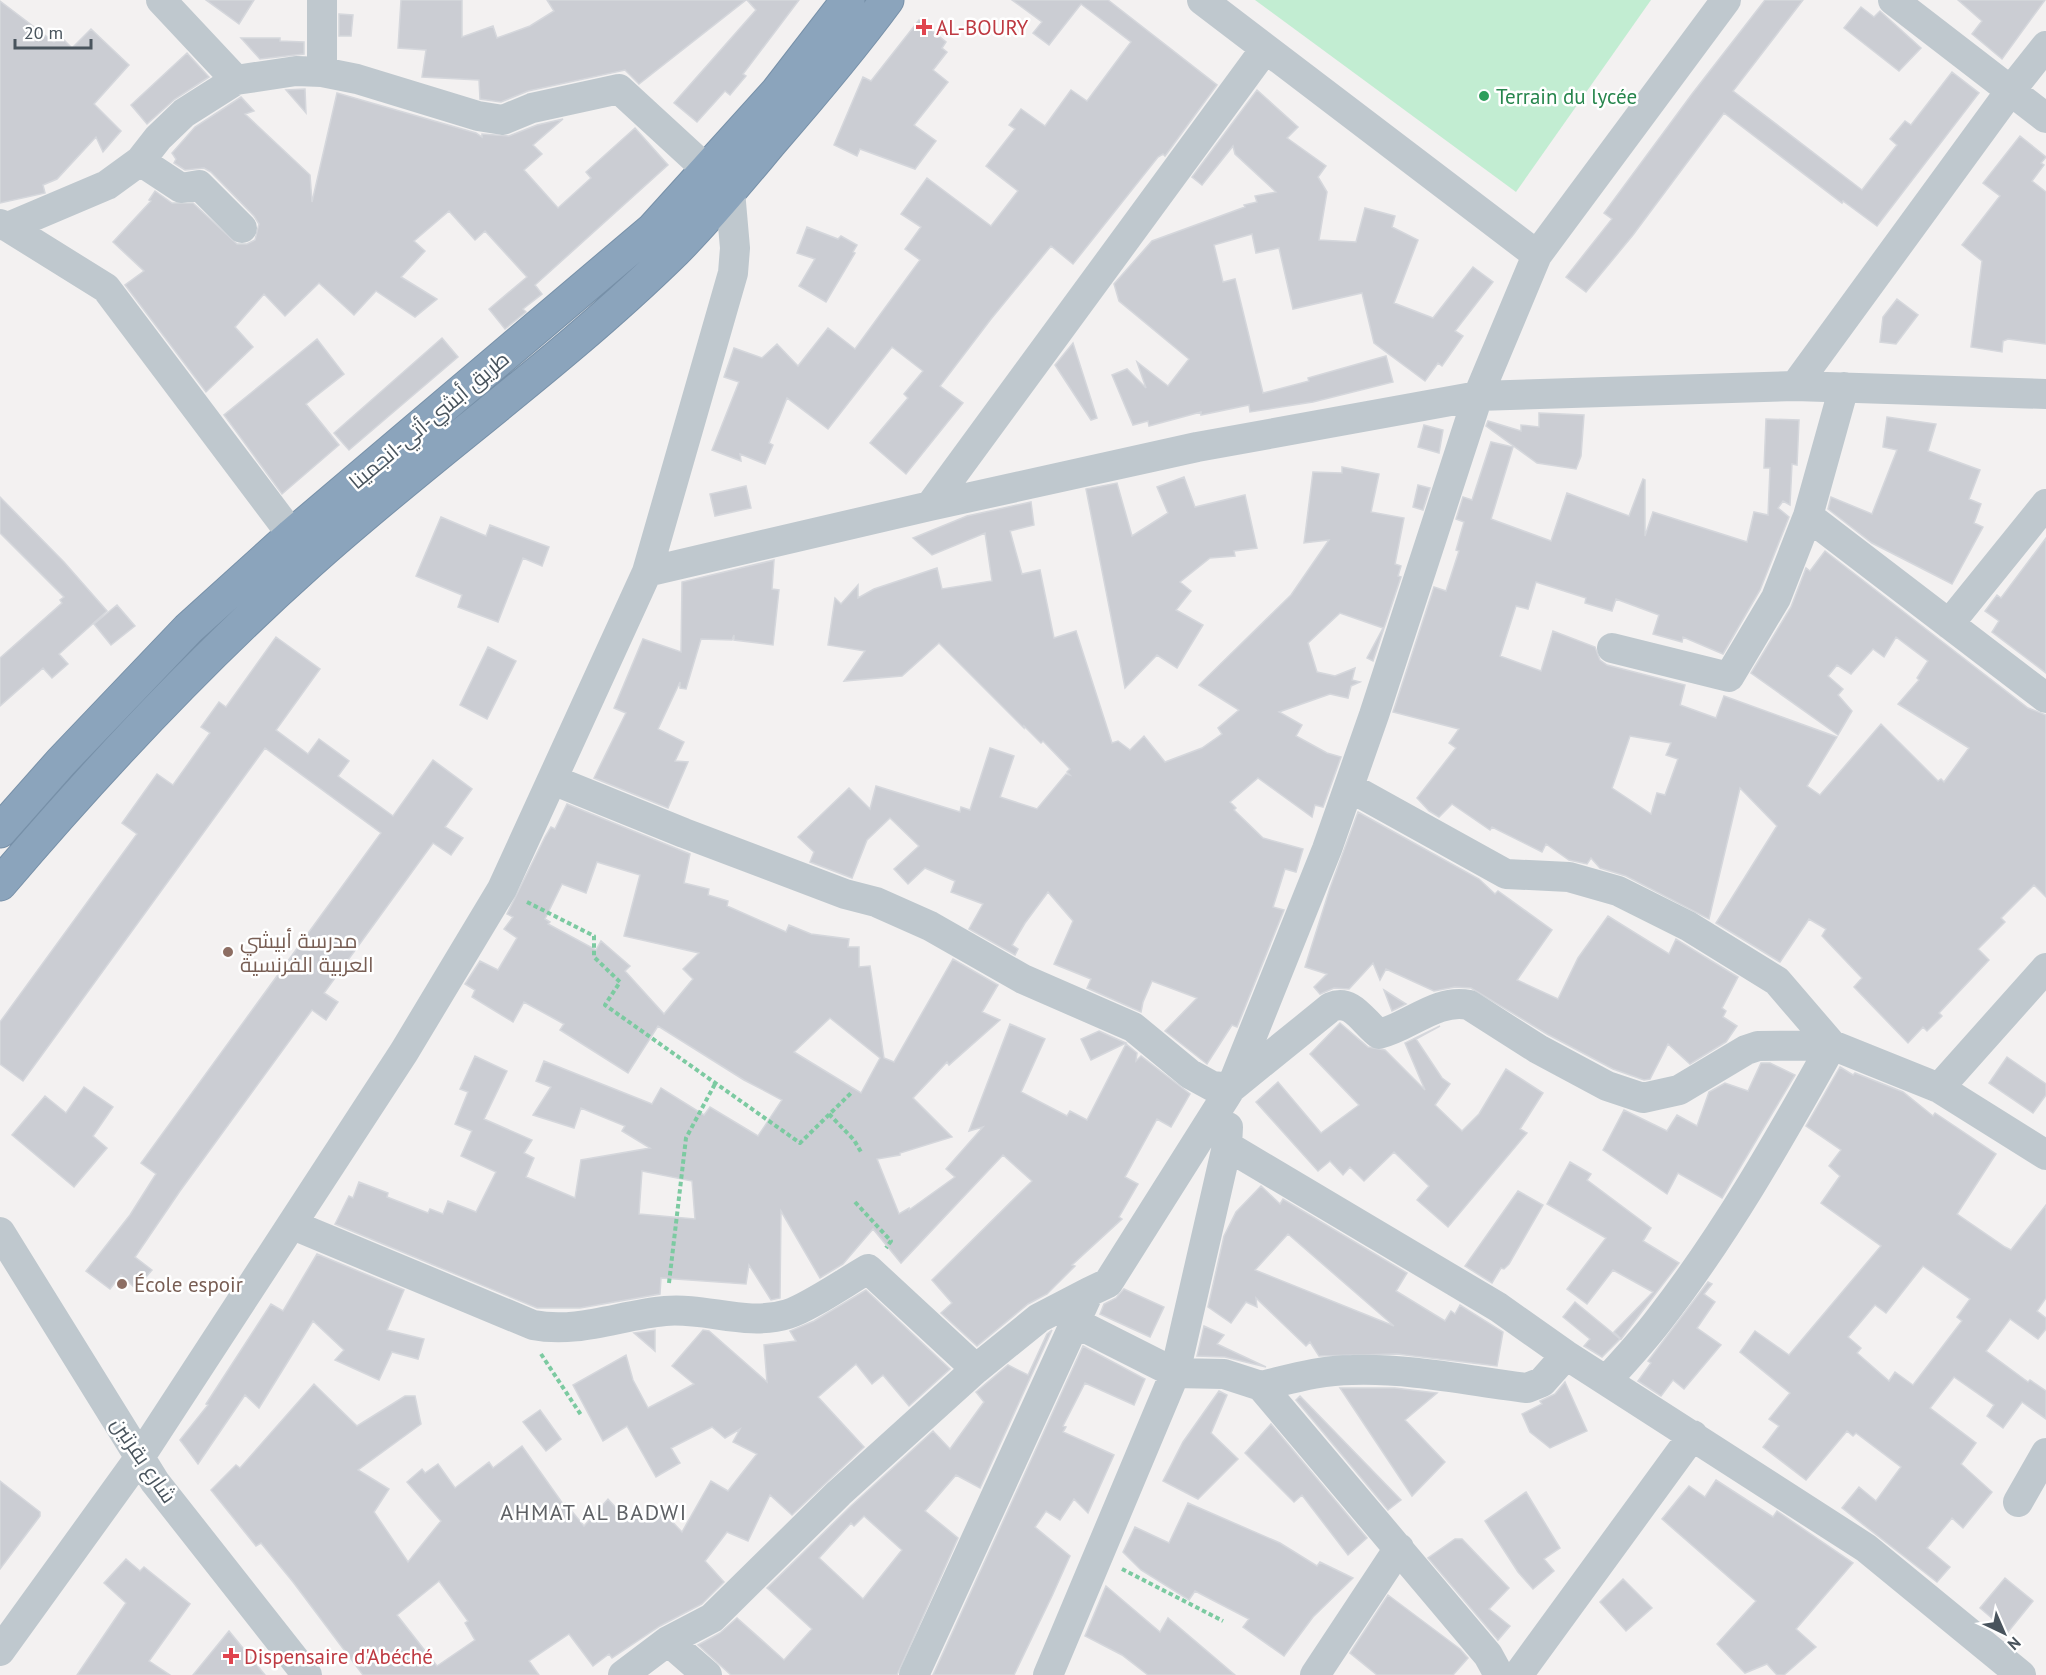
<svg xmlns="http://www.w3.org/2000/svg" width="2046" height="1675" viewBox="0 0 2046 1675" font-family="'PT Sans',Cairo,sans-serif">
  <rect width="100%" height="100%" fill="#f3f1f1"/>
  <path fill="#c2edd2" d="M1255,0H1651L1516,192Z"/>
  <path fill="#cbcdd3" stroke="#d5d7dc" stroke-width="1.5" fill-rule="evenodd" d="M206,0H254L239,24Z
    M401,0H462V37L493,26L497,38L530,26L554,11L547,0H746L639,84L625,70L528,91L501,102L480,99L479,80L422,77L426,50L398,48Z
    M747,0H799L743,74L746,76L730,95L725,91L697,122L674,103L756,10Z
    M1012,0H1108L1217,85L1165,156L1163,154L1158,157L1073,264L1051,246L991,319L940,386L963,403L906,474L870,443L908,398L904,394L923,371L892,347L828,429L787,398L769,443L773,445L765,464L740,454L741,461L712,450L739,382L724,377L734,348L762,358L777,344L798,366L828,328L855,349L920,260L905,249L921,227L901,214L927,178L991,226L1018,191L986,166L1015,129L1009,125L1021,109L1045,126L1071,90L1087,101L1131,42L1081,4L1049,45L1033,33L1042,22Z
    M1765,0H1803L1733,91L1862,190L1897,145L1890,139L1905,121L1911,125L1952,72L1979,93L1877,226L1843,201L1842,203L1724,113L1633,235L1586,292L1566,277L1612,219L1604,213L1692,94Z
    M1958,0H2045L2002,59L1972,34L1982,21Z
    M0,1L54,42L60,36L72,48L91,29L129,65L94,104L121,131L103,152L96,137L57,179L43,185L45,193L0,203Z
    M1861,7L1874,17L1880,11L1921,48L1899,71L1844,28Z
    M339,14L353,15L351,36H339Z
    M919,20L946,42L942,48L947,52L933,70L948,82L914,125L936,141L915,169L860,149L857,156L834,145L863,77L871,81Z
    M241,38H280V41L304,42V54L260,59Z
    M187,53L209,77L175,99L147,124L131,105Z
    M305,89L306,113L286,90Z
    M1257,90L1298,127L1287,138L1326,166L1318,177L1327,192L1319,240L1356,242L1365,208L1395,216L1392,227L1418,240L1394,303L1433,318L1473,267L1493,282L1455,331L1463,336L1442,366L1438,363L1425,381L1374,343L1362,293L1293,309L1279,248L1256,253L1252,234L1214,245L1223,282L1235,279L1263,393L1309,381L1308,378L1386,356L1393,382L1313,402L1250,412L1249,405L1201,415V412L1149,426L1148,421L1133,425L1112,375L1127,369L1146,388L1137,362L1168,386L1189,359L1119,301L1114,284L1152,241L1245,207L1244,205L1257,202L1255,196L1276,192L1235,154L1233,146L1202,185L1192,177Z
    M337,93L476,133L482,137V134L509,136L537,125L563,119L533,145L542,154L524,170L558,208L591,178L586,172L635,128L668,165L535,285L542,294L523,309L526,312L505,329L489,309L527,277L485,231L475,240L449,211L414,241L425,251L401,277L437,299L415,317L376,291L354,315L319,283L285,316L264,294L235,327L253,347L206,392L125,285L144,271L113,242L151,201L149,200L155,191L172,203H193L237,244H247L255,240L259,224L254,216L211,172L204,168L185,170L174,163L176,159L172,153L195,127L241,97L254,111L245,114L310,175L312,202Z
    M2020,136L2046,157L2041,163L2044,165L2032,181L2046,192V344L2008,339L2003,341L2002,352L1971,347L1982,261L1962,245L2000,196L1983,183Z
    M807,227L838,239L841,236L857,245L853,252L855,253L826,302L799,286L815,259L797,253Z
    M1897,299L1918,315L1896,344L1880,342L1883,317Z
    M442,338L458,357L349,450L334,433Z
    M317,339L344,374L306,404L339,445L282,494L224,415Z
    M1073,343L1097,418L1091,420L1055,365Z
    M1539,413L1584,415L1581,456L1576,469L1537,463L1486,426L1488,421L1521,431V425L1539,427Z
    M1887,417L1936,424L1928,451L1980,470L1969,499L1981,504L1974,523L1983,527L1952,584L1872,543L1828,509L1831,497L1872,514L1897,450L1883,447Z
    M1766,419L1799,420L1797,465L1792,464L1790,505L1783,501L1778,508L1789,517L1760,590L1723,654L1683,637L1682,642L1653,634L1659,615L1616,599L1612,611L1585,603L1586,598L1536,582L1528,609L1516,606L1500,656L1541,671L1553,631L1595,647L1600,660L1607,665L1685,685L1680,705L1716,718L1724,696L1837,737L1807,786L1820,795L1881,724L1938,781L1941,779L1944,782L1969,748L1898,704L1919,680L1917,678L1928,661L1896,637L1884,657L1873,649L1851,674L1837,665L1828,676L1843,689L1838,695L1852,711L1838,735L1751,673L1791,607L1806,568L1810,571L1825,551L2028,708L2046,715V897L2034,885L2001,918L2005,922L1978,949L1989,960L1939,1013L1942,1016L1927,1031L1923,1027L1908,1043L1854,987L1862,978L1822,936L1826,929L1809,919L1780,962L1716,923L1777,826L1740,788L1709,919L1626,876L1600,868L1591,858L1587,864L1569,860L1546,844L1542,852L1492,827L1490,830L1452,804L1439,817L1429,811L1417,798L1456,748L1449,743L1459,729L1393,712L1434,587L1446,591L1459,551L1456,550L1464,522L1456,519L1463,497L1472,500L1491,442L1513,447L1491,519L1551,541L1567,493L1629,516L1643,479L1645,480V536L1653,512L1747,542L1754,512L1768,515L1770,468H1764ZM1630,736L1671,743L1666,755L1678,759L1665,795L1657,793L1651,814L1612,788Z
    M1424,425L1443,430L1439,453L1418,447Z
    M1342,467L1379,474L1371,512L1404,518L1395,564L1401,566L1398,576L1401,577L1373,661L1367,658L1383,628L1340,613L1308,643L1317,672L1335,676L1355,668L1352,680L1360,682L1351,686L1348,698L1330,694L1279,712L1302,725L1296,736L1327,753L1341,757L1323,807L1315,805L1312,817L1258,778L1230,802L1236,808L1234,810L1263,838L1303,849L1296,872L1285,869L1273,907L1284,910L1237,1027L1232,1025L1207,1064L1165,1031L1197,998L1152,981L1143,1002L1141,1012L1087,988L1091,979L1054,964L1073,921L1048,892L1025,923L1012,945L1018,949L1015,955L969,929L983,904L951,892L955,881L925,868L908,884L894,869L919,846L890,818L867,840L852,878L810,862L814,852L798,837L849,788L870,809L876,786L960,812L961,807L970,810L990,748L1014,756L1000,797L1037,809L1066,774L1070,775L1067,772L1070,769L1043,741L1041,743L1024,726V728L939,643L902,676L844,681L865,651L828,645L835,598L841,604L858,585V598L874,589L937,568L942,589L992,581L985,533L932,555L913,538L967,516L1031,502L1034,525L1010,531L1022,574L1040,570L1054,638L1076,631L1112,743L1118,741L1130,750L1144,736L1165,762L1202,748L1222,734L1218,728L1239,710L1199,685L1291,595L1329,540L1304,543L1313,472L1342,473Z
    M1184,477L1195,507L1245,495L1257,548L1234,551L1235,556L1210,558L1180,582L1191,591L1176,610L1203,625L1177,668L1157,655L1125,688L1086,489L1117,483L1132,536L1168,513L1157,487Z
    M1418,485L1430,488L1423,510L1413,507Z
    M746,486L751,508L715,516L710,494Z
    M0,497L64,562L107,611L59,654L68,664L52,678L43,668L0,706V658L62,603L60,600L64,597L0,533Z
    M441,517L486,536L490,525L549,547L542,566L523,558L498,622L458,607L462,595L416,576Z
    M2046,538V673L1992,632L1999,621L1985,611L1997,595L2001,598Z
    M774,560L772,589L779,590L773,645L734,640V635L732,640L701,639L686,689L680,688V682L658,729L684,742L675,761L688,762L668,808L594,778L626,713L614,708L643,639L681,652L682,582Z
    M117,605L135,626L111,645L94,624Z
    M276,637L320,669L276,730L308,754L319,739L349,761L338,776L393,816L433,760L472,789L445,827L463,838L451,855L433,843L324,993L338,1002L326,1020L312,1010L180,1191L135,1257L152,1270L136,1289L121,1275L110,1289L86,1271L130,1215L156,1174L141,1163L381,833L265,748L23,1081L0,1064V1022L137,834L122,823L157,774L173,785L210,733L201,727L219,702L226,707Z
    M488,647L516,661L487,719L460,705Z
    M567,804L690,854L684,883L709,889L708,895L728,901L727,906L786,932L789,925L811,934L849,939L848,947H859V967L870,966L884,1058L894,1062L953,959L998,985L982,1012L1000,1020L949,1065L947,1062L913,1098L952,1137L900,1153V1155L877,1159L899,1214L909,1208V1210L955,1177L946,1169L983,1127L969,1131L1010,1024L1045,1039L1021,1092L1067,1116L1070,1111L1087,1120L1126,1044L1137,1053L1136,1061L1141,1056L1190,1094L1171,1127L1157,1119L1125,1177L1138,1184L1119,1217L1122,1219L1072,1265L1075,1266L1047,1294L1028,1304L977,1346L941,1313L952,1303L932,1280L1032,1181L1003,1155L901,1263L873,1229L843,1264L820,1278L781,1211L780,1298L771,1300L749,1265L746,1284L661,1278L660,1294L580,1308H537L335,1224L349,1196L353,1198L359,1182L388,1193L387,1197L428,1213L430,1209L443,1214L448,1201L476,1212L496,1172L461,1156L472,1131L455,1124L468,1092L460,1089L475,1056L507,1071L484,1119L532,1140L524,1153L534,1158L526,1177L575,1198L581,1160L650,1148L622,1131L625,1126L581,1108L574,1128L533,1115L551,1087L536,1081L544,1061L652,1104L661,1088L704,1115L710,1107L758,1136L782,1100L744,1080L658,1026L628,1073L560,1030L564,1024L524,1002L513,1022L472,997L475,990L465,984L480,961L498,970L517,938L504,929L513,917L507,914L545,837L551,827L555,829ZM597,862L640,875L624,936L699,953L683,969L693,979L664,1014L625,971L630,966L601,941L596,950L548,924L550,922L545,919L562,884L586,893ZM830,1018L880,1058L861,1093L794,1052ZM642,1171L692,1181L695,1219L639,1214Z
    M1358,812L1479,879L1495,894L1498,891L1552,930L1517,980L1558,999L1578,958L1608,916L1669,954L1676,939L1738,977L1722,1008L1726,1011L1723,1017L1737,1026L1726,1042L1690,1064L1668,1044L1650,1079L1644,1080L1613,1069L1547,1034L1471,988L1455,987L1434,991L1386,969L1380,980L1373,963L1349,989L1334,988L1320,994L1314,987L1327,974L1305,967L1330,888Z
    M1384,990L1406,1004L1392,1011Z
    M1340,1023L1368,1047L1385,1050L1425,1090L1405,1043L1440,1026L1416,1039L1442,1078L1450,1084L1435,1105L1462,1131L1479,1114L1506,1069L1543,1093L1520,1129L1527,1133L1448,1227L1417,1200L1429,1186L1394,1152L1364,1181L1350,1167L1343,1175L1330,1161L1318,1171L1256,1102L1278,1082L1321,1133L1359,1105L1310,1054Z
    M1099,1031L1126,1043L1091,1060L1081,1039Z
    M2007,1057L2046,1084V1095L2033,1113L1989,1083Z
    M1761,1063H1770L1795,1075L1722,1198L1678,1173L1667,1194L1603,1150L1624,1110L1667,1131L1677,1115L1697,1126L1709,1092L1725,1083L1748,1091Z
    M1840,1067L1853,1075L1855,1073L1903,1092L1933,1116L1935,1113L1996,1154L1957,1214L2005,1247L2011,1250L2046,1205V1298L2037,1311L2046,1318V1329L2038,1339L2010,1319L1986,1351L2028,1382L2030,1380L2046,1391V1419L2022,1402L2003,1428L1987,1416L1994,1405L1954,1377L1930,1408L1976,1443L1961,1464L1992,1492L1963,1528L1952,1518L1927,1548L1950,1567L1937,1582L1842,1508L1859,1487L1876,1501L1901,1467L1856,1433L1853,1436L1847,1431L1806,1480L1763,1447L1779,1426L1769,1419L1790,1393L1740,1352L1755,1331L1789,1355L1881,1246L1821,1203L1840,1176L1829,1166L1841,1150L1806,1126ZM1923,1266L1970,1299L1957,1317L1962,1321L1913,1385L1895,1372L1889,1381L1857,1353L1861,1348L1848,1337L1875,1305L1886,1313Z
    M84,1087L113,1107L93,1136L107,1148L74,1187L12,1135L45,1096L66,1113Z
    M1570,1162L1591,1174L1587,1180L1651,1228L1643,1241L1679,1263L1621,1339L1614,1332L1653,1292L1613,1270L1587,1304L1567,1289L1606,1238L1547,1204Z
    M1261,1186L1280,1204L1283,1199L1407,1273L1396,1291L1445,1321L1451,1311L1455,1314L1460,1305L1503,1332L1497,1366L1397,1354L1319,1356L1310,1342L1306,1346L1256,1298L1257,1307L1246,1302L1231,1323L1208,1307L1224,1236L1236,1212ZM1288,1234L1394,1326L1255,1270Z
    M1518,1191L1543,1205L1509,1264L1504,1269L1501,1268L1492,1283L1465,1266Z
    M317,1254L404,1290L387,1330L424,1339L418,1359L392,1352L379,1380L335,1360L344,1350L313,1321L259,1408L245,1395L198,1464L180,1440L208,1405L206,1404L271,1304L283,1311Z
    M1708,1282L1712,1284L1704,1294L1715,1302L1697,1328L1721,1345L1684,1389L1673,1380L1661,1396L1638,1381L1651,1363L1648,1361Z
    M1124,1289L1164,1307L1150,1337L1100,1314L1104,1304L1116,1298Z
    M866,1290L950,1369L909,1406L883,1375L872,1384L856,1364L818,1397L864,1447L792,1515L770,1495L748,1541L727,1532L705,1561L724,1582L702,1604L660,1626L612,1658L609,1654L593,1666L569,1634L529,1661L539,1675H363L293,1582L261,1543L256,1546L211,1490L236,1465L240,1468L314,1384L357,1426L405,1396H415L421,1424L358,1470L389,1489L374,1512L408,1562L441,1521L407,1482L422,1469L425,1473L438,1464L455,1488L489,1462L493,1468L522,1446L563,1504L565,1503L584,1526L608,1499L628,1521L636,1515L646,1522L660,1509L682,1532L711,1481L728,1491L757,1454L733,1442L740,1429L725,1438L712,1427L671,1448L680,1463L656,1477L627,1426L603,1441L573,1385L626,1355L633,1380L648,1408L694,1384L672,1366L703,1330L709,1331L767,1382L764,1345L796,1341L790,1331L814,1321ZM439,1581L468,1621L465,1623L475,1640L437,1666L397,1615Z
    M1575,1302L1620,1339L1602,1357L1584,1346L1590,1339L1563,1317Z
    M1204,1326L1224,1335L1217,1344L1266,1367L1225,1357L1197,1356Z
    M655,1330V1351L634,1333Z
    M1052,1330L980,1488L956,1475L925,1511L958,1538L897,1675H731L698,1645L720,1633L737,1618L784,1660L812,1629L767,1588L851,1506L933,1431L950,1449L984,1402L976,1392L1008,1365L1028,1375L1047,1334ZM864,1516L902,1550L863,1599L819,1558L851,1523L854,1526Z
    M1083,1346L1145,1379L1134,1405L1085,1383L1063,1426L1066,1427L1063,1432L1114,1455L1088,1513L1074,1499L1060,1520L1046,1511L1035,1527L1070,1556L1052,1596L1014,1675H933Z
    M1565,1382L1587,1431L1550,1448L1530,1432L1522,1414L1542,1404L1540,1401L1555,1394Z
    M1340,1388H1395L1437,1393L1405,1420L1445,1462L1412,1496Z
    M1219,1391L1227,1395L1211,1433L1238,1459L1198,1499L1163,1481L1183,1442Z
    M1300,1396L1401,1500L1388,1510L1296,1400Z
    M540,1410L561,1439L546,1451L523,1422Z
    M1271,1424L1367,1538L1348,1555L1302,1495L1294,1502L1245,1453Z
    M1716,1480L1773,1517L1777,1511L1853,1563L1796,1629L1816,1647L1784,1675H1777L1767,1664L1745,1673L1717,1644L1756,1601L1662,1519L1689,1486L1705,1497Z
    M0,1481L40,1512V1516L0,1569Z
    M1526,1492L1560,1548L1544,1559L1554,1571L1533,1589L1518,1572L1485,1521Z
    M1188,1503L1280,1543L1317,1566L1320,1562L1353,1578L1313,1617L1284,1656L1243,1627L1249,1619L1195,1591L1189,1600L1141,1570L1123,1552L1135,1527L1169,1543Z
    M1455,1539H1462L1509,1588L1489,1609L1510,1626L1498,1640L1428,1558Z
    M126,1559L140,1571L144,1567L190,1604L149,1661L170,1675H77L126,1603L104,1583Z
    M2005,1578L2033,1601L2008,1632L1980,1608Z
    M1623,1579L1652,1608L1626,1631L1600,1602Z
    M1106,1586L1160,1632L1168,1618L1235,1675H1148L1122,1655L1085,1636Z
    M1388,1595L1460,1649L1468,1658L1453,1675H1377L1350,1653Z
    M229,1631L265,1675H193Z"/>
  <g fill="none" stroke-linecap="round" stroke-linejoin="round">
    <defs>
      <path id="highway" d="M0,831L61,762L188,629L292,535L653,229L777,92L848,0
        M0,884C97,770 198,662 310,562C429,455 561,363 675,251C709,217 740,179 771,142C811,96 851,49 887,0"/>
    </defs>
    <use href="#highway" stroke="#7790a8" stroke-width="35"/>
    <path stroke="#7ccaa1" stroke-width="4" stroke-dasharray="4.5 3" stroke-linecap="butt" d="M527,902L594,936V957L620,982L605,1005L800,1143L851,1093
      M829,1114L854,1140L861,1152
      M855,1202L891,1241L886,1248
      M669,1283L686,1138L716,1082
      M541,1354L581,1415
      M1122,1569L1223,1621"/>
    <path stroke="#bfc8ce" stroke-width="30" d="M322,0V72
      M1202,0L1537,255
      M1893,0L2046,118
      M140,161L181,188L199,185L242,228
      M0,224L8,227L107,185L140,161L158,138L184,113L236,80
      M8,227L106,288L292,535
      M1795,386L2011,90L2046,46
      M930,506L1265,49
      M1808,516L1844,387
      M647,572L930,506L1197,447L1478,396L1795,386L2046,394
      M1949,624L2046,504
      M1612,648L1729,677L1776,598L1808,516L2046,698
      M553,780L684,833L845,894L876,902L930,926L1023,979L1133,1027L1190,1074L1212,1086L1231,1088L1331,1007C1352,998 1363,1022 1379,1034C1409,1027 1437,998 1469,1005L1538,1049L1607,1086L1643,1098L1679,1090L1746,1050L1758,1046L1832,1045L1939,1088L2046,1155
      M1349,787L1506,874L1569,877L1618,891L1688,926L1777,981L1832,1045C1779,1140 1725,1235 1658,1321C1642,1342 1624,1361 1607,1380
      M1939,1088L2046,968
      M1227,1146L1498,1307L1566,1355L1866,1548L2021,1675
      M293,1225L533,1325C578,1334 620,1315 665,1311C706,1307 746,1327 788,1314C808,1308 847,1281 868,1269L976,1369
      M0,1232L155,1482L307,1675
      M1074,1322L1175,1373L1224,1374L1261,1386L1488,1655L1499,1675
      M1261,1386C1291,1379 1321,1370 1352,1370C1410,1368 1470,1381 1527,1388L1542,1382L1566,1355
      M2018,1502L2046,1453
      M668,1641L707,1675
      M0,1651L140,1457L404,1052L502,889L647,572L733,273L735,248L730,191L619,89L532,108L503,120L478,116L357,79L322,72L296,71L236,80L161,0
      M623,1675L668,1641L712,1618L839,1493L976,1369L1039,1318L1089,1292
      M914,1675L1089,1292L1108,1283L1231,1088L1327,849L1374,715L1478,396L1537,255L1726,0
      M1048,1675L1175,1373L1227,1146L1228,1127
      M1315,1675L1399,1548
      M1518,1675L1693,1435"/>
    <use href="#highway" stroke="#8ba4bc" stroke-width="33"/>
  </g>
  <g fill="#e0444e" stroke="#fff" stroke-width="2">
    <path d="M921 18h6v6h6v6h-6v6h-6v-6h-6v-6h6z"/>
    <path d="M228 1647h6v6h6v6h-6v6h-6v-6h-6v-6h6z"/>
  </g>
  <circle fill="#2e9e5b" stroke="#fff" stroke-width="2" cx="1484" cy="96" r="6"/>
  <g fill="#8d6e63" stroke="#fff" stroke-width="2">
    <circle cx="228" cy="952" r="6"/>
    <circle cx="122" cy="1284" r="6"/>
  </g>
  <g text-anchor="middle" dominant-baseline="central" stroke-width="5" stroke-linejoin="round" paint-order="stroke">
    <g font-size="21" fill="#be3a42" stroke="#fff" text-anchor="start">
      <text x="936" y="27">AL-BOURY</text>
      <text x="244" y="1656">Dispensaire d'Abéché</text>
    </g>
    <g font-size="21" fill="#27864d" stroke="#fff" text-anchor="start">
      <text x="1496" y="96">Terrain du lycée</text>
    </g>
    <g font-size="21" fill="#49545d" stroke="#fff">
      <text transform="translate(429 420) rotate(-40)">طريق أبشي-أتي-انجمينا</text>
      <text transform="translate(144 1460) rotate(56)">شارع بقرتين</text>
    </g>
    <g font-size="21" fill="#785e54" stroke="#fff" text-anchor="start">
      <text x="240" y="940">مدرسة أبيشي<tspan x="240" dy="24">العربية الفرنسية</tspan></text>
      <text x="134" y="1284">École espoir</text>
    </g>
    <g font-size="22" letter-spacing="1.5" fill="#5e6165" stroke="#fff">
      <text x="594" y="1512">AHMAT AL BADWI</text>
    </g>
  </g>
  <g transform="translate(2004 1633) rotate(136)" stroke="#ffffff" stroke-width="4.5" paint-order="stroke">
  <path d="M0-4.5L10 22L0 15L-10 22Z" fill="#49545d"/>
  <text y="-9" font-size="16" font-weight="bold" text-anchor="middle" fill="#49545d">N</text>
  </g>
  <path d="M15 39v9h76v-9" fill="none" stroke="#49545d" stroke-width="3"/>
  <text x="24" y="39" font-size="18" fill="#49545d" stroke="#ffffff" stroke-width="4.5" paint-order="stroke">20 m</text>
</svg>
